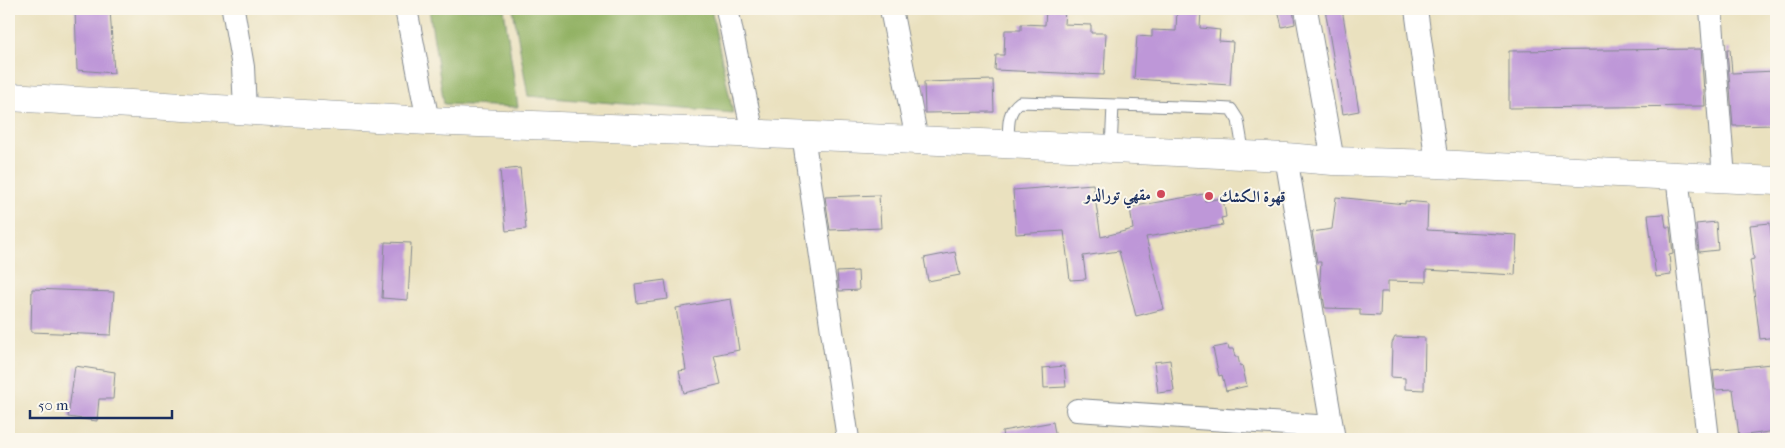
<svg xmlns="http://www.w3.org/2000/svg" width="1785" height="448" viewBox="0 0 1785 448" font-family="'IM FELL French Canon',Amiri,serif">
  <rect width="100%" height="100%" fill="#fbf7ec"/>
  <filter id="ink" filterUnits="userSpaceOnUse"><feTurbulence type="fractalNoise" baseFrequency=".02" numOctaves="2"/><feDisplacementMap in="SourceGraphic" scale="10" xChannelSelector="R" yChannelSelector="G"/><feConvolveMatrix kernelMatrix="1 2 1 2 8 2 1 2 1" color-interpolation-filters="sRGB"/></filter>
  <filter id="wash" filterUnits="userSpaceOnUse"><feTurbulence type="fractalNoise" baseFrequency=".0096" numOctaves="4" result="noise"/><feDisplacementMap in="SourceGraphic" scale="20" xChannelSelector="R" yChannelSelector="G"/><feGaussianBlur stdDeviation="1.12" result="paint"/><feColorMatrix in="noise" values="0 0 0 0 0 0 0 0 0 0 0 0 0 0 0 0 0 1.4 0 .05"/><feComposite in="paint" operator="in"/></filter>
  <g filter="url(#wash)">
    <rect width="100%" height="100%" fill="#eae1bf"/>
    <path fill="#93b265" stroke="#577062" d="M429,9H504L518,107L444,104Z
      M513,9H711L733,113L528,96Z"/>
    <g id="blocks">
      <path fill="#be97d8" d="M75,9H110L114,73L77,70Z
        M1046,9H1065L1064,24L1091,25V33H1106L1104,75L995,70L996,55H1004L1005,30H1021V24L1045,25Z
        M1177,9L1201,10L1200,28L1220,30L1219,41L1233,42L1230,85L1134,79L1137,36L1152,37V30L1176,31Z
        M1278,9H1293L1295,24L1282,27Z
        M1325,9H1342L1359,111L1343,114Z
        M1701,49L1705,106L1509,108V51Z
        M1727,49H1730L1732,73L1776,71V125L1733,126Z
        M993,80L994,112L925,113L924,82Z
        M520,168L526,229L506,231L500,170Z
        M1093,184L1101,237L1133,229L1130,207L1204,194L1205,201L1223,198L1226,217L1221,218L1223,225L1146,237L1164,309L1136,316L1119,251L1083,256L1086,279L1070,280L1064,231L1016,234L1013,190Z
        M879,195L881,228L830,230L825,197Z
        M1336,197L1405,204V201L1428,203L1427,230L1517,235L1515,275L1426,270V282L1388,281V292H1381L1380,316L1360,315V309L1325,308L1320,279L1321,262H1317L1312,232L1332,229Z
        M1664,214L1666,227H1670L1673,254L1669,255L1671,275L1656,277L1648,215Z
        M1716,222L1718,250L1699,252L1696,224Z
        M1770,223L1773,252H1771L1776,292V337L1760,339L1750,260L1754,259L1750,225Z
        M385,242L411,243L408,300L382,298Z
        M955,252L960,275L928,281L924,258Z
        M858,271L859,290L839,291L837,272Z
        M665,280L668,299L637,303L635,284Z
        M32,289L114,292L111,335L31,332Z
        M731,299L739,350L714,355L721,384L684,393L679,371L686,370L676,308Z
        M1395,337L1425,338L1424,390L1405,389V378L1391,377L1392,343Z
        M1228,345L1229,349H1233L1235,357H1238L1240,366L1242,365L1247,386L1226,391L1222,375L1219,376L1213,348Z
        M1170,360L1174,391L1158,393L1154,362Z
        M1771,364L1776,402V431L1739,436L1733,389L1715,390L1713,370Z
        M75,366L115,372L113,399H99L97,421L68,417Z
        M1064,366L1066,387L1044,388L1043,368Z
        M1053,422L1056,439H1003L1002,431Z"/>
    </g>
  </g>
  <g filter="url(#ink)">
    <use href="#blocks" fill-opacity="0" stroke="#82888e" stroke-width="1"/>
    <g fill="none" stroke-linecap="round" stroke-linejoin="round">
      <defs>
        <path id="service" d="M1008,144C1009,128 1006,112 1020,102L1213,108L1231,109L1238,120L1244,156
          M1111,149L1113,105"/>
        <path id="minor" d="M233,9L243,67L245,110
          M406,9L428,121
          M727,9L753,134
          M891,9L917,140
          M1306,9L1333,161
          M1416,9L1437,164
          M1711,9L1724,178
          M803,135L848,439
          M1286,157L1334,439
          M1677,176L1708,439
          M1077,410L1332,427"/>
        <path id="secondary" d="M9,97L428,121L917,140L1286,157L1333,161L1437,164L1776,181"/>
      </defs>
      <use href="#service" stroke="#82888e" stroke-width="13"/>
      <use href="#minor" stroke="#82888e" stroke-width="24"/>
      <use href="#secondary" stroke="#82888e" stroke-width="29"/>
      <use href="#service" stroke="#fff" stroke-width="11"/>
      <use href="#minor" stroke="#fff" stroke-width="22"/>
      <use href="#secondary" stroke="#fff" stroke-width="28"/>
    </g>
  </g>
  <g fill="#d1495b" stroke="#fbf7ec" stroke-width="2">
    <circle cx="1161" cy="194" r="5"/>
    <circle cx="1209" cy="196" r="5"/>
  </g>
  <g text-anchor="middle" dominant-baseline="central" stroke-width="4" stroke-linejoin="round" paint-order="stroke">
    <g font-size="16" font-weight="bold" fill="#1b2f5e" stroke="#fbf7ec" text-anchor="end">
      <text x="1151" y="194">مقهي تورالدو</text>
      <text x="1219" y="196" text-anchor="start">قهوة الكشك</text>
    </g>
  </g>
  <rect width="1785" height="448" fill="none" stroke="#fbf7ec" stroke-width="30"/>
  <path d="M30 410v8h142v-8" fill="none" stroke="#1b2f5e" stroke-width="2.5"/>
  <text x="38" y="410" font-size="15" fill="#1b2f5e" stroke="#fbf7ec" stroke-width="4" paint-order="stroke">50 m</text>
</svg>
